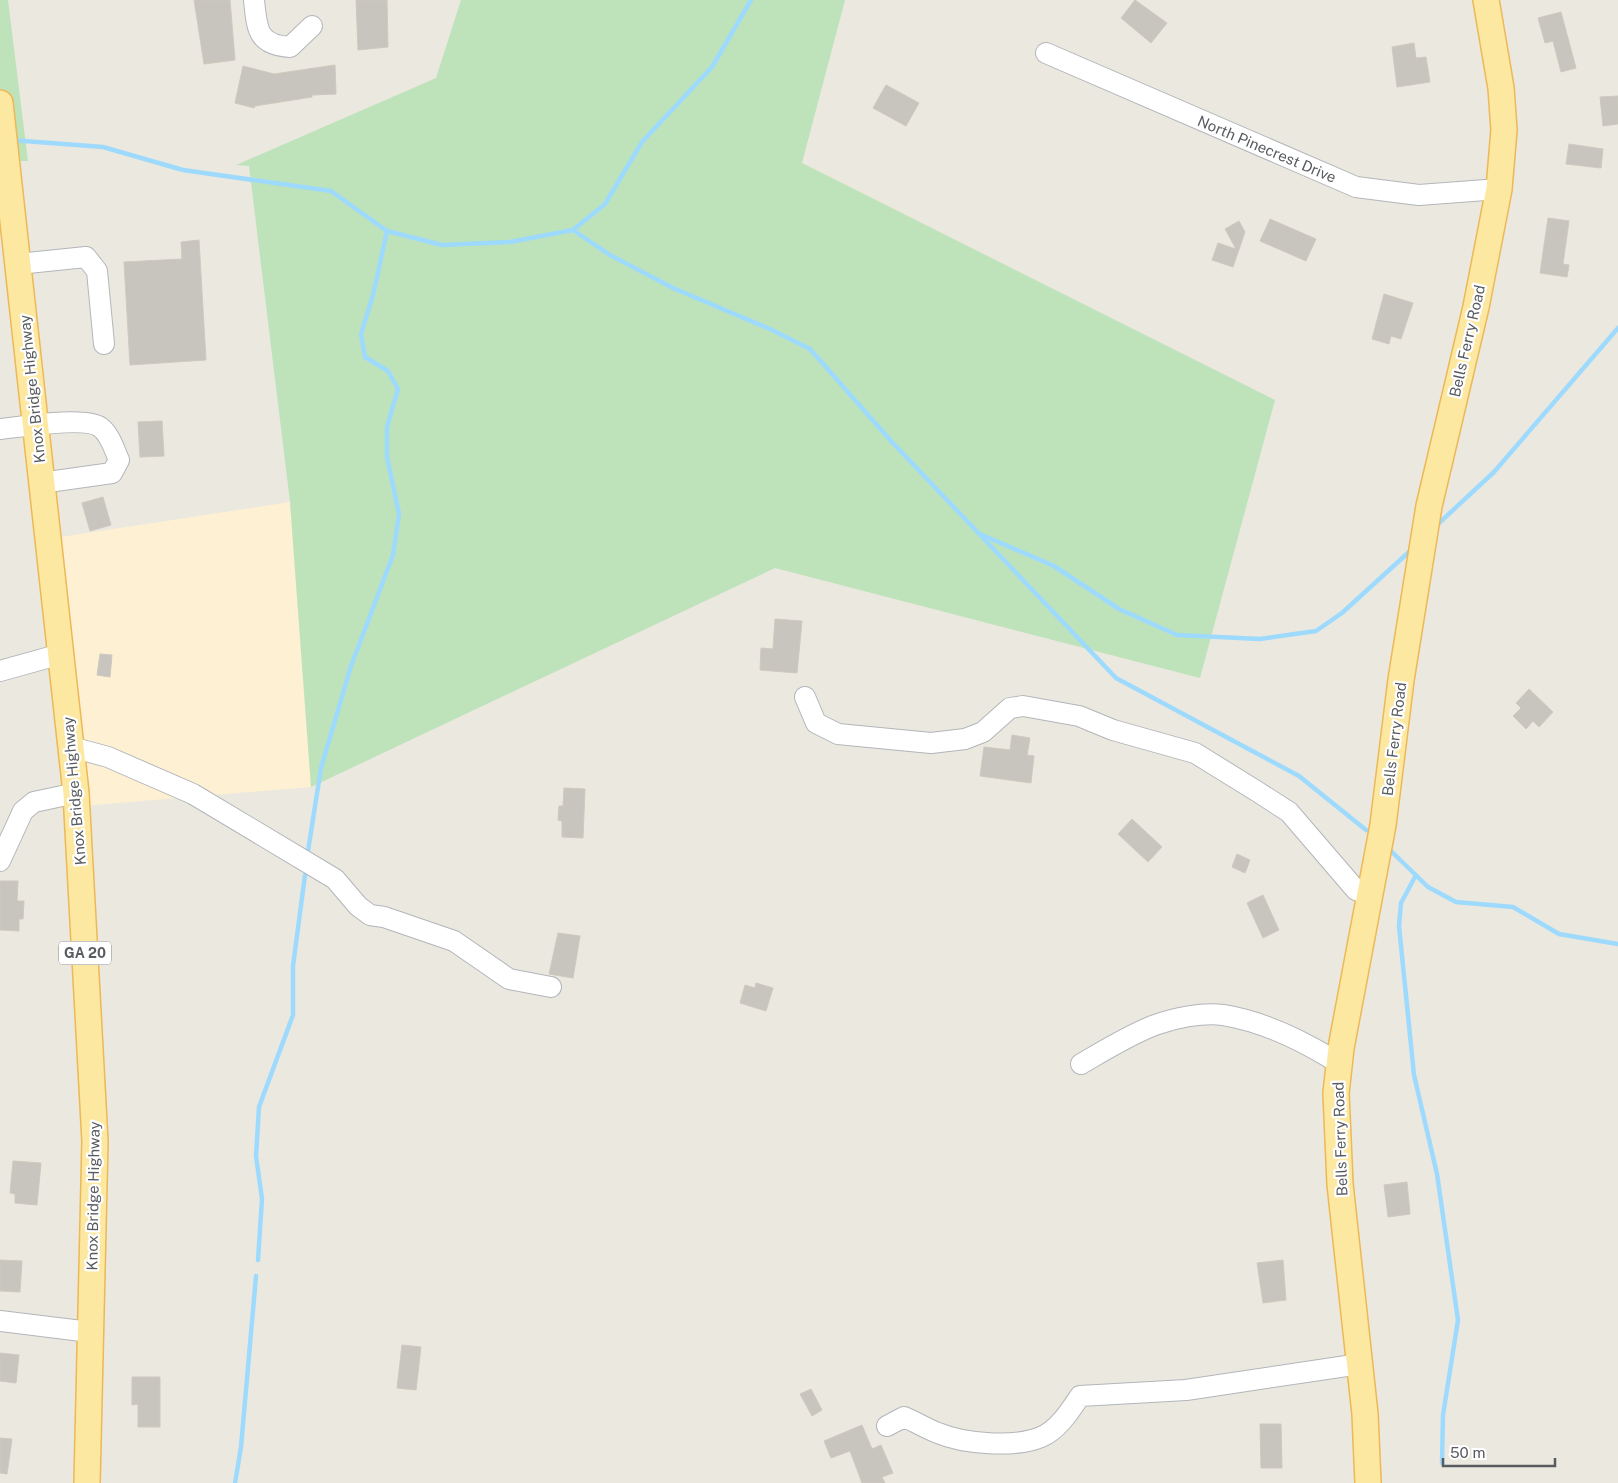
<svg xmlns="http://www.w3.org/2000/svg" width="1618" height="1483" viewBox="0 0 1618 1483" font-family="'Public Sans',sans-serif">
  <rect width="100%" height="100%" fill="#ebe8df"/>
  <path fill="#fdf0d3" d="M290,502L311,787L70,807L41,540Z"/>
  <path fill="#bee3bb" d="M0,0H8L28,161H0Z
    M461,0H845L802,163L1275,400L1200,678L775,568L311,787L290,502L249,166L236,165L436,78Z"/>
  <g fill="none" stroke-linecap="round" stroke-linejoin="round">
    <path stroke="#9ddafd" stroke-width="4.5" d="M11,140L103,147L183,170L331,191L387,231L442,245L510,242L573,230L605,204L642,142L712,67L751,0
      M573,230L610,255L673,288L770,329L810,349L891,441L1116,678L1299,776L1366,830
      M1437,525L1494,472L1618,328
      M980,534L1054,566L1119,609L1177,635L1260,639L1316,631L1342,613L1410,551
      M308,851L321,768L351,666L393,555L399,514L387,457V427L398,389L388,371L365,357L361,334L373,295L387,231
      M1392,852L1428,887L1456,902L1513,907L1559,934L1618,944
      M1416,875L1401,903L1399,926L1414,1075L1437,1174L1458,1320L1443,1415L1442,1463
      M258,1260L262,1199L256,1156L259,1107L293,1015V966L305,875
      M235,1483L241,1447L256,1276"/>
  </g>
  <path fill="#c8c4be" stroke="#cfc9be" d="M194,0H230L235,60L204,64Z
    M356,0H387L388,47L358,50Z
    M1135,0L1167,23L1151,43L1121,18Z
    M1561,12L1576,68L1561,72L1553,41L1545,43L1538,18Z
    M1414,43L1416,58L1426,57L1430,82L1397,87L1392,47Z
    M335,65L336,94L312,95V97L255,106L254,108L235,103L243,66L274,74Z
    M886,85L919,103L906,126L873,108Z
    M1618,96V124L1603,126L1600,97Z
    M1569,144L1603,149L1601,168L1566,164Z
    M1548,218L1569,221L1563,264L1569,265L1567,277L1540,273Z
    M1270,219L1316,239L1306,261L1260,241Z
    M1239,221L1245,232L1233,267L1212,260L1218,243L1236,249L1225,229Z
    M199,240L206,360L130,365L124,262L182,259L181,242Z
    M1384,294L1413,303L1401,339L1391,336L1389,344L1372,339Z
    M162,421L164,456L140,457L138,422Z
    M103,497L111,525L90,531L82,503Z
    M775,619L802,621L797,673L760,670L761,648L773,649Z
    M100,654L112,655L110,677L97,675Z
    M1529,689L1553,712L1539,727L1533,721L1526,729L1513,716L1521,708L1516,703Z
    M1012,735L1030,738L1027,755L1034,756L1031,783L980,776L984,747L1010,750Z
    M564,788L585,789L583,838L562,837V821L558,820L559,806H563Z
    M1132,819L1162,847L1148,862L1118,834Z
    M1237,854L1250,860L1245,873L1232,867Z
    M0,881H18L17,901H24L23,919H19V931L0,930Z
    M1263,895L1279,930L1263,938L1247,903Z
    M558,933L580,936L573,978L549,974Z
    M756,983L773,988L766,1011L740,1003L745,985L755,988Z
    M13,1161L41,1163L37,1205L15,1203V1194L10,1193Z
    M1407,1182L1410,1214L1388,1217L1384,1185Z
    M0,1260L22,1261L20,1292L0,1291Z
    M1283,1260L1286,1300L1263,1303L1257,1263Z
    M402,1345L421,1347L416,1390L397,1388Z
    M0,1353L19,1355L16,1383L0,1381Z
    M132,1377H160V1427H138V1404L132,1405Z
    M811,1389L822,1410L812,1416L800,1394Z
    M1260,1424H1281L1282,1468H1261Z
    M862,1425L872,1449L881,1445L893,1473L882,1477L885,1483H862L850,1451L831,1458L824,1441Z
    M0,1438L12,1439L7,1474L0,1473Z"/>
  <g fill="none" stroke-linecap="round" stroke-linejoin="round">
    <defs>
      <path id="minor" d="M254,0C257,29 257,45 290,47L312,26
        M1046,53L1356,187L1419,195L1499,189
        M18,264L86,257L97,271L104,344
        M0,429C20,427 85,416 100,427C110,434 114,449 119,460L112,473L41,483
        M0,671L61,654
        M805,697L816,723L838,734L931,743L965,739L983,732L1010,708L1023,706L1079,716L1113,730L1195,753L1258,792L1289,812L1356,890L1371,895
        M71,747L108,757L193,794L335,879L358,906L370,915L384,917L454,941L509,979L551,987
        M0,861L23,811L34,802L76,793
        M1081,1064C1105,1050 1129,1035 1155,1025C1174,1018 1203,1012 1223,1015C1261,1021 1299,1039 1332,1059L1340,1060
        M0,1321L90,1332
        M887,1426L904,1417C916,1422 927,1429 938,1433C964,1444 1015,1448 1041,1437C1058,1430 1070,1411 1080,1396L1186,1390L1360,1364"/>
      <path id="major" d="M0,103L76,793L95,1141L87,1483
        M1368,1483L1365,1414L1340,1184L1336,1093L1341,1048L1383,825L1401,680L1429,506L1476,307L1499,189L1504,130L1501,88L1486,0"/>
    </defs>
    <use href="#minor" stroke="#b2b6ba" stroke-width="22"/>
    <use href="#major" stroke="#edb856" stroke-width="28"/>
    <use href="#minor" stroke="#fff" stroke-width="20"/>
    <use href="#major" stroke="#fde8a2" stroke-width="25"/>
  </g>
  <g text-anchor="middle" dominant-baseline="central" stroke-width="4.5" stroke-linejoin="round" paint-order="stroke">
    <rect fill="#fff" stroke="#8a8d90" stroke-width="1" x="59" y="941.5" width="52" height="23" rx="4"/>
    <g font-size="14" font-weight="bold" fill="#585c60">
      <text x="85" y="953">GA 20</text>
    </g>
    <g font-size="15" fill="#585c60" stroke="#fff">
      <text transform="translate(1267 149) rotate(23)">North Pinecrest Drive</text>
      <text transform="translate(1467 341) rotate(-77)">Bells Ferry Road</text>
      <text transform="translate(32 389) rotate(-96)">Knox Bridge Highway</text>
      <text transform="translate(1394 739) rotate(-83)">Bells Ferry Road</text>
      <text transform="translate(74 791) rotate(-95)">Knox Bridge Highway</text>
      <text transform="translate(1340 1139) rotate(-92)">Bells Ferry Road</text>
      <text transform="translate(93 1196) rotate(-89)">Knox Bridge Highway</text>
    </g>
  </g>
  <path d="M1443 1458v8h112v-8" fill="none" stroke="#585c60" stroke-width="2.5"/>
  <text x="1450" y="1458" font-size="15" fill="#585c60" stroke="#ffffff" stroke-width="4" paint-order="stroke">50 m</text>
</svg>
